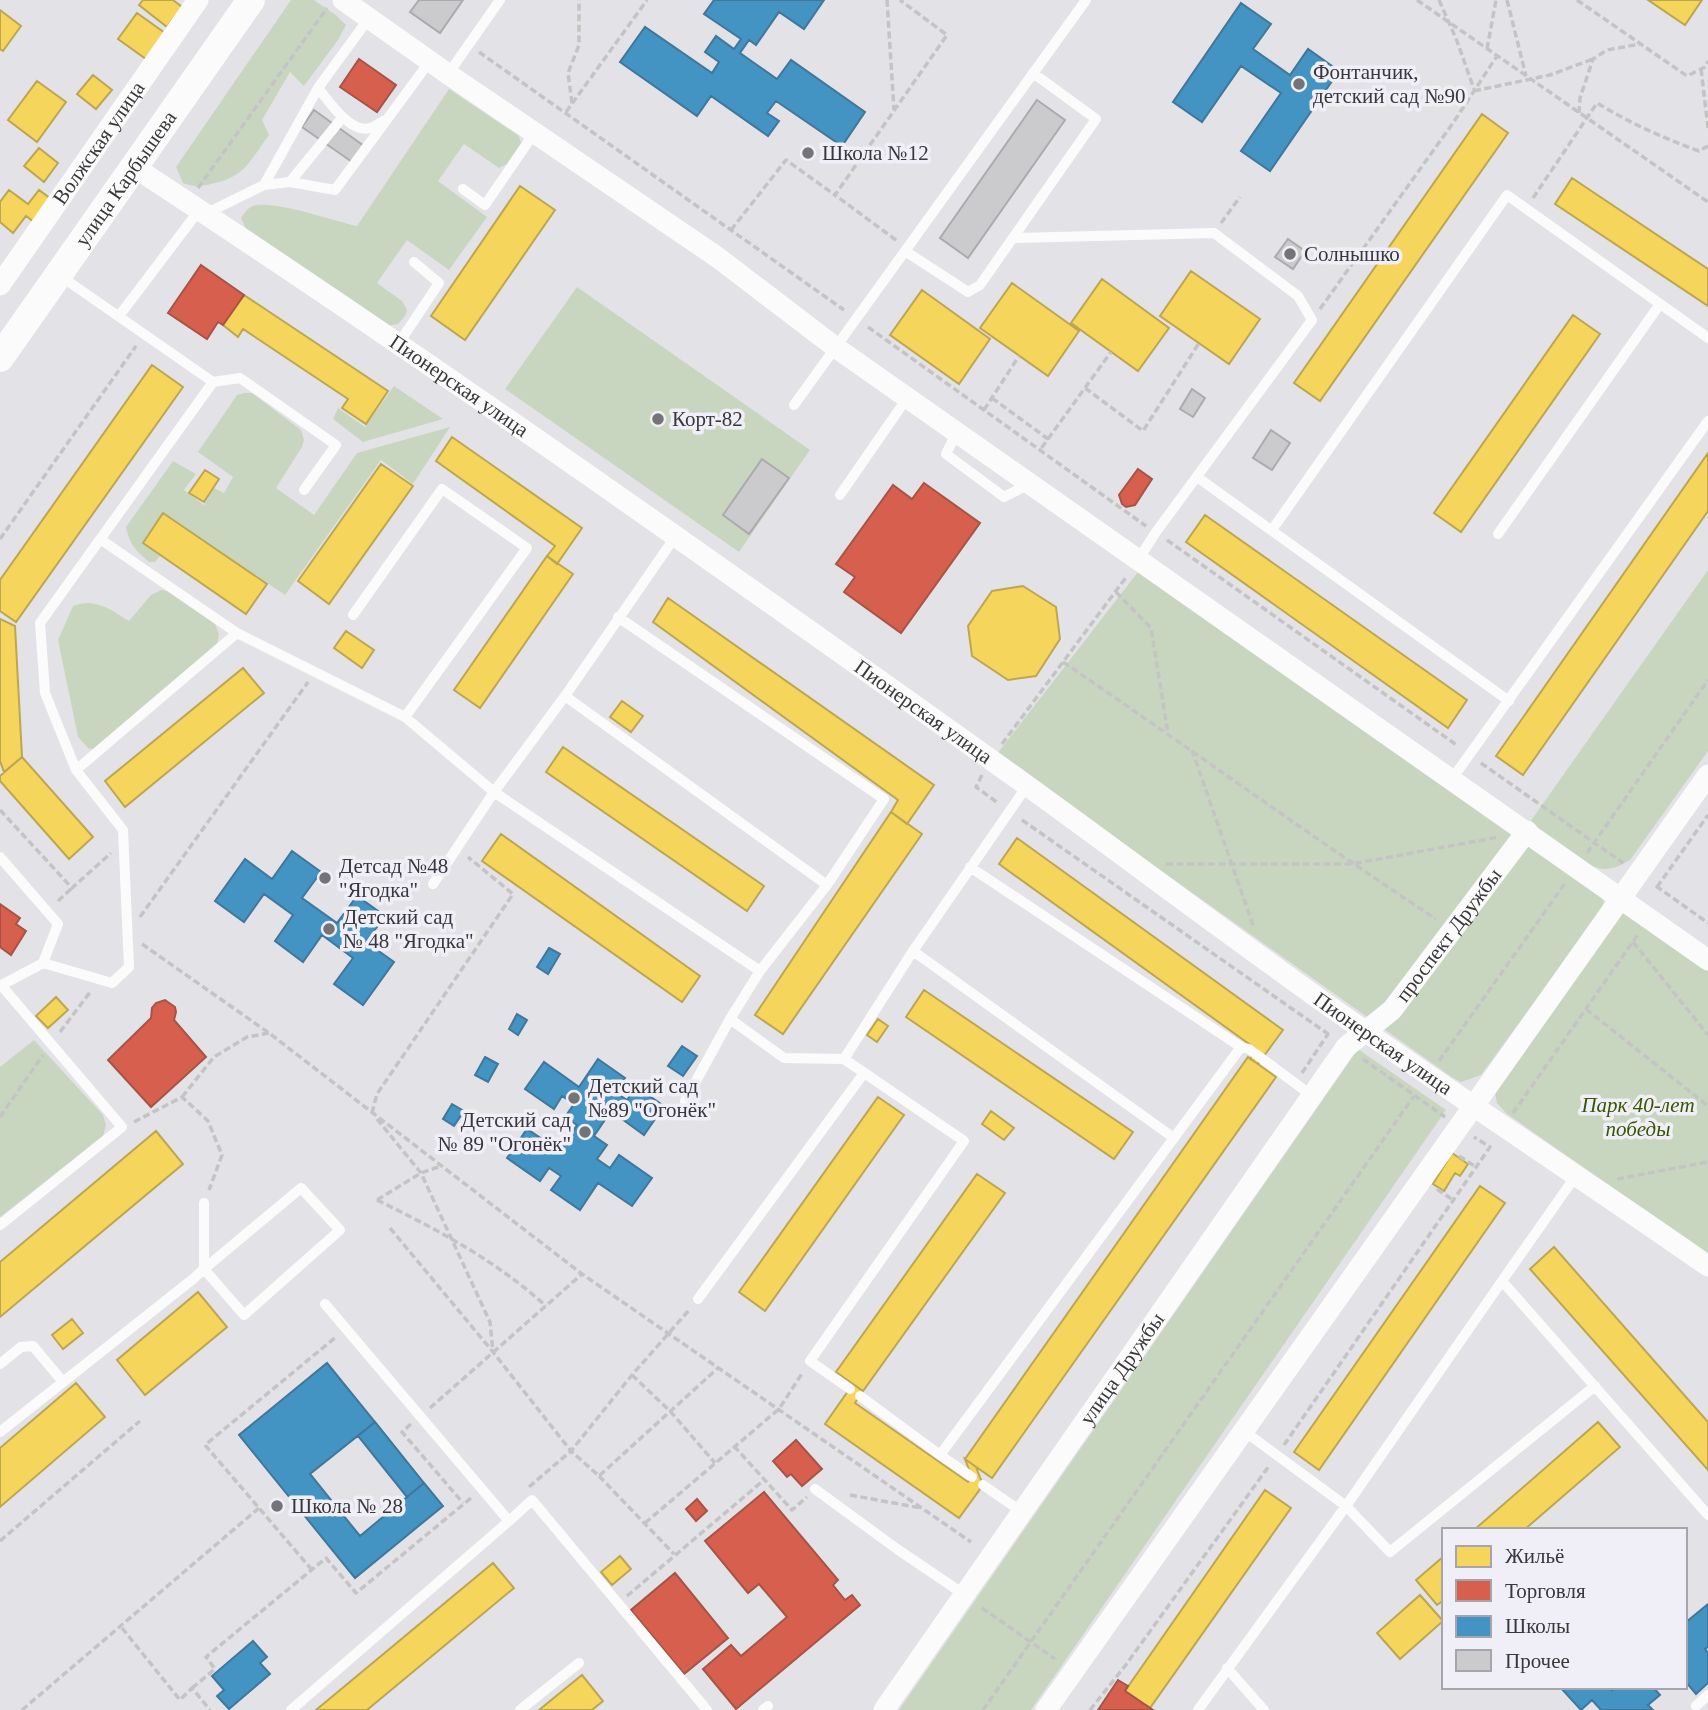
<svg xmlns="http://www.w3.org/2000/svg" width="1708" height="1710" viewBox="0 0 1708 1710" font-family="Georgia,serif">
  <rect width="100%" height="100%" fill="#e3e3e7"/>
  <path fill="#c9d6bf" d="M291,0H314L336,15L346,25L338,40L304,86L290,72L262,120L269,135C249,162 245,177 211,184C199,187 194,187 183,183L176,167Z
    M449,89L519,136L521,143L507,164L499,168L464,144L438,181L487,217L449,270L407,240L377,283L402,301L407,310L405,316L398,324L388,326L246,229L241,218C244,214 247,208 253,206C271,199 335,221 357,226Z
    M577,287L810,450L739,552L505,389Z
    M394,386L443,419L363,442L333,419L338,408L365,427Z
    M244,393H252L301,430L304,440L302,447L276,488L314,515L357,453L450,427L413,484L381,460L285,595L163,512L142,543L160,556L155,562H149C136,551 129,544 126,527L173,461L196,474L184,490L204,505L214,488L224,493L233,477L198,452L237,395Z
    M1141,568L1600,894L1604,902L1601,911L1481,1075L1461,1082L1453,1078L997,754Z
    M1708,570V751L1630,860C1622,865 1614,869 1604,869C1583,868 1548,835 1530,822Z
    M161,590L169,591L215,624L219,634L217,646L93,749L88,748L78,737L58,640L73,606C95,597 111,610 129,621L151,595Z
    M1621,910L1708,971V1255L1506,1113L1497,1103L1495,1092Z
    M34,1040L103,1115L106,1125L103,1136L0,1217V1067Z
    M1358,1049L1446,1110L1031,1710H899Z"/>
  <path fill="#f6d55c" stroke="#bda652" stroke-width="2" d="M143,0H173L182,7L167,27L139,5Z
    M1648,0H1702L1685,25Z
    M0,10L21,26L3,51L0,49Z
    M137,13L165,33L146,59L118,39Z
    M93,75L112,90L96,109L77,94Z
    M37,81L66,102L37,142L8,120Z
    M1482,114L1508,133L1320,401L1294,383Z
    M39,148L58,163L44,182L24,166Z
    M1572,178L1708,269V306L1555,204Z
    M520,186L555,210L465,340L431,316Z
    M9,190L28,204L39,190L51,199L34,222L26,216L13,233L0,222V202Z
    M1191,271L1260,319L1229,364L1160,316Z
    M1102,279L1169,328L1138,371L1071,323Z
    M1012,283L1079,331L1048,376L980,328Z
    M922,290L990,339L959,384L890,335Z
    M244,295L388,391L366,424L342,408L348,399L243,329L238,337L223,325Z
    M1573,315L1600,334L1461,532L1434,513Z
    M152,365L183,387L16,622L0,611V580Z
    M452,437L582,528L557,564L547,556L555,546L436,461Z
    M1708,453V511L1523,775L1496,756Z
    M381,464L413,486L329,604L298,581Z
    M205,470L219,479L204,502L189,493Z
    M163,513L267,584L246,614L143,543Z
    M1205,515L1467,700L1448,728L1186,542Z
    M547,556L573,574L480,708L454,690Z
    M1023,586L1056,607L1060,639L1036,676L1008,680L972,656L968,626L992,591Z
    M668,598L934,785L907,824L891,812L898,800L653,622Z
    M0,619L15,626L22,757L4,772L0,761Z
    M346,631L374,650L362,668L334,648Z
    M243,668L264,693L125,807L105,781Z
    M622,701L643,716L631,732L610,717Z
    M563,747L764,886L747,911L546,772Z
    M22,757L93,837L69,859L0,781V776Z
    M891,812L922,834L783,1034L755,1015Z
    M501,834L700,976L682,1002L482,861Z
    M1017,838L1283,1030L1258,1064L1250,1059L1256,1049L999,864Z
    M924,990L1133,1132L1114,1159L906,1017Z
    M56,997L68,1010L48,1028L36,1016Z
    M878,1019L888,1026L877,1042L867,1035Z
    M1248,1057L1276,1077L992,1478L965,1459Z
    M878,1097L904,1115L765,1311L739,1292Z
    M991,1111L1014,1128L1004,1140L982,1124Z
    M156,1131L183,1164L0,1317V1262Z
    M1452,1153L1468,1164L1460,1176L1455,1173L1444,1191L1433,1184Z
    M977,1174L1005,1193L863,1391L836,1372Z
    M1480,1186L1505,1203L1319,1470L1294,1452Z
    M1554,1247L1708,1422V1470L1530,1269Z
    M198,1292L227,1327L145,1395L117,1360Z
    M72,1319L83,1333L63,1349L52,1335Z
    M76,1383L105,1417L0,1507V1448Z
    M853,1384L863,1391L855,1403L968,1482L972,1477L965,1459L976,1467L983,1485L959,1518L825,1424Z
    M1598,1422L1620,1447L1524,1530H1474Z
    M1265,1490L1291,1508L1150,1708L1125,1691Z
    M620,1556L631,1569L612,1585L601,1572Z
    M1444,1556V1600L1437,1605L1416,1580Z
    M493,1563L514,1588L367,1710H316Z
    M1420,1595L1443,1621L1400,1659L1377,1633Z
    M582,1675L603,1701L592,1710H539Z"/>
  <path fill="#d6604d" stroke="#a75447" stroke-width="2" d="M359,59L396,85L377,112L340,87Z
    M201,265L244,295L223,325L218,322L207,339L168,313Z
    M1138,469L1152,479L1135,505L1126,507L1122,504L1119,495Z
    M924,483L980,523L901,633L844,592L855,577L836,564L893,485L912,499Z
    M0,904L20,918L16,924L26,931L11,955L0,947Z
    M165,1000L175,1007L176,1012L174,1020L206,1057L151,1107L108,1060L151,1018L152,1008L156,1003Z
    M796,1440L822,1469L802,1486L791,1474L787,1477L773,1461Z
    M764,1492L838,1580L833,1585L845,1600L852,1595L860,1605L736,1709L703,1669L731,1645L741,1656L787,1617L759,1584L748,1593L705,1541Z
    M697,1499L707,1511L696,1521L686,1509Z
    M675,1573L728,1638L684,1674L631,1610Z
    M1118,1680L1128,1686L1125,1691L1153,1710H1098Z"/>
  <path fill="#4393c3" stroke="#40779a" stroke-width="2" d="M714,0H824L804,29L779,12L756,45L749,40L740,53L777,79L791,60L865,112L842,146L776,101L767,113L779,121L768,136L711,96L697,116L620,62L645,27L712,73L719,62L705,52L716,36L734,49L741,39L704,14Z
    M1241,3L1271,24L1253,49L1290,75L1308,49L1339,71L1270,171L1241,151L1281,93L1241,66L1202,122L1173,102Z
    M292,851L321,872L302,898L337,923L357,896L385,916L366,942L394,962L363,1005L334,984L353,958L322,935L303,962L275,941L293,915L264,894L244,922L215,901L245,859L272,879Z
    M549,948L560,954L548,974L537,967Z
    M517,1014L527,1020L518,1035L509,1029Z
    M682,1046L697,1056L683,1076L668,1066Z
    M485,1057L498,1064L488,1082L475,1075Z
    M598,1059L625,1078L615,1092L627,1100L636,1087L664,1106L644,1135L611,1111L594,1136L607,1145L597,1159L610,1168L619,1155L652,1178L632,1206L598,1183L580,1210L551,1190L561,1176L549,1168L540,1181L507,1158L527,1129L560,1151L577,1125L565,1117L574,1104L562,1096L554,1109L525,1089L544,1062L579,1087Z
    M452,1104L464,1111L454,1126L443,1119Z
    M327,1363L375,1422L310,1474L360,1536L424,1483L443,1506L355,1578L239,1435Z
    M375,1422L424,1483L407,1497L358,1436Z
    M1708,1604V1647L1705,1649L1708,1653V1683L1696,1694L1685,1681V1623Z
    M253,1641L267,1657L260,1663L270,1674L229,1709L217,1696L224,1690L212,1676Z
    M1560,1687H1609L1612,1690L1615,1687H1653L1660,1695L1648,1705L1653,1710H1601L1592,1700L1581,1710Z"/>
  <path fill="#cbcbce" stroke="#ababae" stroke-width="2" d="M419,0H463L440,33L410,12Z
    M1037,100L1065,120L968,258L940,238Z
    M314,110L364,146L352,162L302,127Z
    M1288,239L1305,251L1293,269L1275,257Z
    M1192,389L1205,398L1193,417L1180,409Z
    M1271,430L1290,443L1272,470L1253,458Z
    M762,459L789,478L749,534L723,515Z"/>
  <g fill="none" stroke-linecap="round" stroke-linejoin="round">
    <path stroke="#c4c4c5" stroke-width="3.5" stroke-dasharray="7 3.5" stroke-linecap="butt" d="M887,0L894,110
      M1417,0L1708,202
      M1439,0L1457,41L1474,89
      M1507,0L1526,76
      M1577,0L1687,76L1705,67L1708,61
      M1487,49L1496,0
      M479,52L844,310
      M1701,69L1708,128
      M1474,91L1550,75L1593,59
      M572,103L568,73L579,45V0
      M566,112L647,0
      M1579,113L1580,98L1593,59L1607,50L1640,44
      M198,188L327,8
      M1533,198L1597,103C1630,123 1663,138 1699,151L1708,146
      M1221,223L1240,197
      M731,230L786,160L835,195
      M896,240L835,195L947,35L900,0
      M1320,309L1453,123L1497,56
      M868,327L1146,526
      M1085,388L1143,431L1199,343
      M992,398L1048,439L1040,450
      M984,410L1019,356
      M1048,439L1111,352
      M0,539L136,346
      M1167,540L1458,746
      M1116,592L1151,628L1168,733
      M1063,662C1188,747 1310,836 1436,919
      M1002,744L1127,576
      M1192,750L1254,928
      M1481,763L1623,863
      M982,775L976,787L998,803
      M0,810L72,888L111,853
      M1022,820L1331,1036
      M1587,853L1708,680
      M1166,864H1352L1499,837
      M1656,886L1708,923
      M1657,887L1708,815
      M58,901L72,888
      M140,917L308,682
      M1633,942L1708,1035
      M142,944L269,1033L582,1274L971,1542
      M1586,1009L1708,1106
      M60,1032L91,991
      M1363,1059L1445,1117
      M1439,1061L1566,882
      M1302,1073L1328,1034
      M182,1097L214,1057L247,1037L269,1033
      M372,1113L377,1094L513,894L468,857
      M1513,1113L1639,933
      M0,1117L43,1055
      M377,1119L421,1173L490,1322L493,1352
      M134,1122L182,1097L208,1121L222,1155L209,1190
      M1459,1156L1476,1167
      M1617,1179L1708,1162
      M1437,1189L1453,1200
      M377,1200C438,1230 495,1260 546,1306
      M377,1200L421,1173L441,1166
      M390,1228L493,1352L571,1451L599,1476L718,1368
      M632,1375L670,1411L715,1463
      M430,1408L582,1274
      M411,1424L402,1432L463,1503
      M1284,1445L1490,1147L1474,1137
      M734,1446L792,1510L807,1497
      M599,1476L674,1554
      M529,1487L571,1451L632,1375L690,1309
      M850,1495L921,1508
      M645,1523L779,1409L803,1372
      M0,1541L140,1421
      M312,1570L205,1445L336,1337
      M627,1596L764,1480
      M982,1608L1055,1659
      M122,1628L180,1700L192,1688L210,1710
      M192,1688L215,1669L206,1657L326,1558L356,1593L471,1498
      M22,1710L259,1508
      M983,1710L1414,1096
      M1090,1710L1125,1666L1269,1466"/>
    <path stroke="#fbfbfb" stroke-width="10" d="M448,74L500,0
      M318,88C329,101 350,134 370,128C375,127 381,122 385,120
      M290,182L342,118
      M264,185L290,182L335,190L430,61
      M463,189L485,205L535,132
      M207,213L264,185L318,88L369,18
      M1013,238L1214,233L1298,296L1312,320L1156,532L1138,560
      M905,251L968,292L980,285L1096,119L1033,73
      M59,275L213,382L240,378L336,445L304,490
      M119,316L200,209
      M399,343L439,283L414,262
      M213,382L40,623L45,693L76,770L237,633
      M794,405L1086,0
      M957,432L946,454L1004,497L1031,483
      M1197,477L1509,701
      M840,495L907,398
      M1272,530L1507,195L1708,338
      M1498,534L1660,304
      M100,539L237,633L405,717L494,792L760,971
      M353,615L442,489L527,548L405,717
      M618,617L884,799L827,885L760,971L730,1019L784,1058L844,1059L964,1141L810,1361L850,1389
      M565,696L827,885
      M1452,779L1708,421
      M0,857L58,924L43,963L0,986
      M970,867L1241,1047L1249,1049L1311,1095
      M433,884L494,792L565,696L675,537
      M913,951L1174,1138
      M43,963L112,983L129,967L123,830L76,770
      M844,1059L913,951L1027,786
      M685,1101L730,1019
      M0,1225L122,1127L1,985
      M1502,1281L1577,1174
      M698,1299L864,1073
      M325,1304L509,1521L532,1500L707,1710
      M0,1364L21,1347L33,1346L63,1382
      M860,1396L940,1455
      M1244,1431L1346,1506L1390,1552L1595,1386
      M0,1432L193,1279L204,1269L301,1188L340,1230L244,1315L204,1269V1203
      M972,1477L940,1455L1241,1047
      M983,1485L1022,1512
      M815,1489L897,1549L965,1595
      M1227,1668L1264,1710
      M1696,1706L1708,1695
      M291,1710L509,1521
      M520,1710L579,1663
      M763,1710L768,1706
      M1198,1710L1346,1506L1502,1281L1708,1515"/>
    <g stroke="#fbfbfb" stroke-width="21">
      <path d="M343,0L448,74L717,257L835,347L1708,960"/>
      <path id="s1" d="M134,167C435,364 729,573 1022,782C1137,865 1250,951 1366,1032C1479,1111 1595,1187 1708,1266"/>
      <path id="s2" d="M0,285L198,0"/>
      <path id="s3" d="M884,1710L1346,1047L1392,1010L1527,831"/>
      <path d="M1046,1710L1708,775"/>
    </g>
    <path stroke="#fbfbfb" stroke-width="28" id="s4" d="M0,358L251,0"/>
  </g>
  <g fill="#747377" stroke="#f0eef7" stroke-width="2.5">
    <circle cx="1299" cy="84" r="7"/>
    <circle cx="808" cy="153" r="7"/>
    <circle cx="1290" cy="254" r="7"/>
    <circle cx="658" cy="419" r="7"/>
    <circle cx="325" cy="878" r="7"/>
    <circle cx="329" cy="929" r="7"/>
    <circle cx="574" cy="1098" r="7"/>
    <circle cx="585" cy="1132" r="7"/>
    <circle cx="277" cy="1506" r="7"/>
  </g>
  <g text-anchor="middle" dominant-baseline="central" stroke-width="7" stroke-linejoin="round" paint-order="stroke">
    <g font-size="21" fill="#38373a" stroke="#f0eef7" text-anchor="start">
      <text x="1313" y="72">Фонтанчик,<tspan x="1313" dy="24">детский сад №90</tspan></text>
      <text x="822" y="153">Школа №12</text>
      <text x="1304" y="254">Солнышко</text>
      <text x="672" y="419">Корт-82</text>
      <text x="339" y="866">Детсад №48<tspan x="339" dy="24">"Ягодка"</tspan></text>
      <text x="343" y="917">Детский сад<tspan x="343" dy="24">№ 48 "Ягодка"</tspan></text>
      <text x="588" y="1086">Детский сад<tspan x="588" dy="24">№89 "Огонёк"</tspan></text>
      <text x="571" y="1120" text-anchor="end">Детский сад<tspan x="571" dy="24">№ 89 "Огонёк"</tspan></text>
      <text x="291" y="1506">Школа № 28</text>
    </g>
    <g font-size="21" fill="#38373a" stroke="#f0eef7">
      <text stroke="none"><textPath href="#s2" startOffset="173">Волжская улица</textPath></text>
      <text stroke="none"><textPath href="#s4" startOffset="219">улица Карбышева</textPath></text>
      <text stroke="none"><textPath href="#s1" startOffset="392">Пионерская улица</textPath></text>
      <text stroke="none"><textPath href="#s1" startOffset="959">Пионерская улица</textPath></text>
      <text stroke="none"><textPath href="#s3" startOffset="961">проспект Дружбы</textPath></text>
      <text stroke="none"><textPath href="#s1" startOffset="1526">Пионерская улица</textPath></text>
      <text stroke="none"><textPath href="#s3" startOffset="416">улица Дружбы</textPath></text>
    </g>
    <g font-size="21" font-style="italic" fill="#365601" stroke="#f0eef7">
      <text x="1638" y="1105">Парк 40-лет<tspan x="1638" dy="24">победы</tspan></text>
    </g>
  </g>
  <rect x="1442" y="1528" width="245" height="161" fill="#f0eef7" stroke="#a6a5ab" stroke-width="2"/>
  <rect x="1456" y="1546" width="35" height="21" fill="#f6d55c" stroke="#a6a5ab" stroke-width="2"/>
  <text x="1505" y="1563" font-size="21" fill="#38373a">Жильё</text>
  <rect x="1456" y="1580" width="35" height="21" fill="#d6604d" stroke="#a6a5ab" stroke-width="2"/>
  <text x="1505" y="1598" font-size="21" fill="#38373a">Торговля</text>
  <rect x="1456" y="1616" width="35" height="21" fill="#4393c3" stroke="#a6a5ab" stroke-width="2"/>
  <text x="1505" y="1633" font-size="21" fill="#38373a">Школы</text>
  <rect x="1456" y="1650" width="35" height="21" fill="#cbcbce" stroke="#a6a5ab" stroke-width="2"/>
  <text x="1505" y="1668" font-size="21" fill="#38373a">Прочее</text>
</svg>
